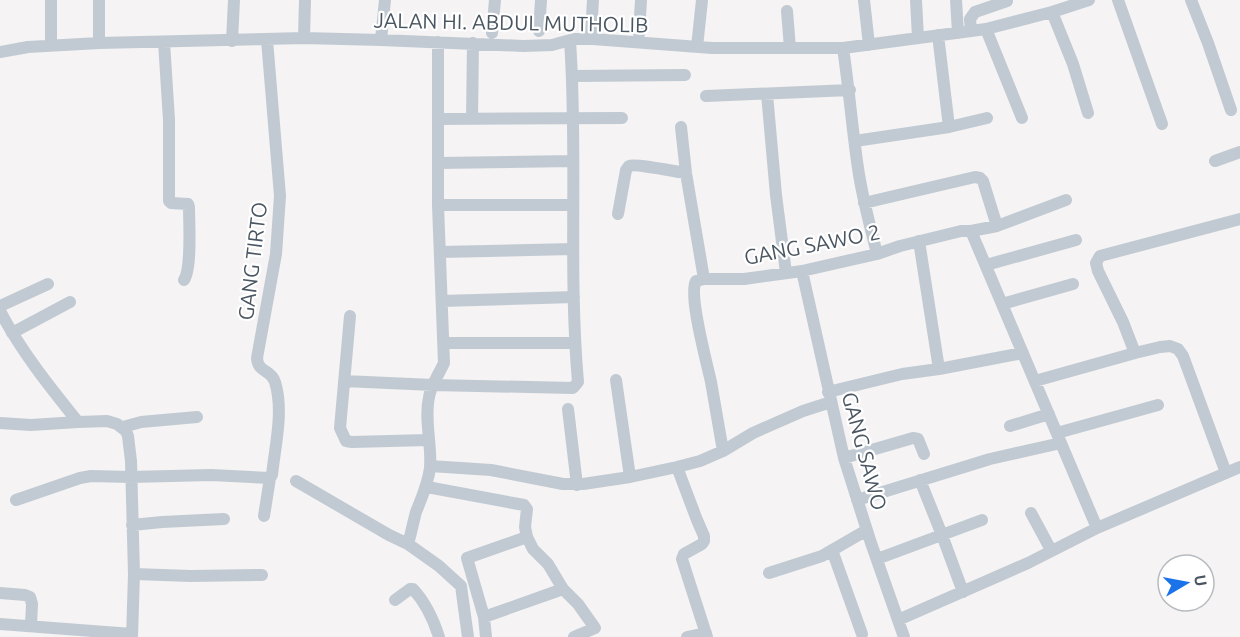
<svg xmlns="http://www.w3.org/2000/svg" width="1240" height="637" viewBox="0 0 1240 637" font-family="Ubuntu,sans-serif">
  <rect width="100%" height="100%" fill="#f5f3f3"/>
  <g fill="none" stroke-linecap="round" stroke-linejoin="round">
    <path stroke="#c1cad2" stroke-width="12" d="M99,0V43
      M864,0L869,45
      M916,0L918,38
      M956,0L958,33
      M1118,0L1162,124
      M1191,0L1208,43L1231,110
      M787,11L790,48
      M1052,12L1073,64L1088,113
      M986,29L1022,118
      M539,31L541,0
      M971,31L970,19L975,12L1007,1
      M591,32L593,0
      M492,33L495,0
      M639,34L641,0
      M304,38L305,0
      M381,40L385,0
      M232,41L234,0
      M164,42L169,120V201L171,203L188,204L189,207C189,223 192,268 184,280
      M438,42V205L444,363C439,374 431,385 429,397C424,420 432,445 430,468C428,484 422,497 416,512C413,523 411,534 408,544L439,566L461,586L468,637
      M51,46V0
      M697,47L702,0
      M843,48C849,88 852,128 858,168C862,197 870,225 877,254
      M0,52L28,47L99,43L304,38L381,40L523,46L552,45L574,39H593L712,48H843L986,29L1052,12L1089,0
      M573,76L685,75
      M767,94L776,195L786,273
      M706,96L850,90
      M438,119L622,118
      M472,119L473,43
      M681,127L686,173L704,279
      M949,127L987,118
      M855,141L949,127L938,35
      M1215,161L1240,152
      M438,163L573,161
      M864,203L975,177L980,178L983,181L997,226
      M438,205H573
      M618,214L626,170C627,169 628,167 629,166C635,163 677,172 686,173
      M971,231L1097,528
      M919,241L939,369
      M440,252L573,249
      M986,265L1076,240
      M802,271L844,458L871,543L904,637
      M442,301L574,297
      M1002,304L1073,284
      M0,306L48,284
      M0,311C21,351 49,386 78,422
      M350,316L340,428L346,441L352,442L428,440
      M12,333L70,302
      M444,343H575
      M1135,353L1123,322L1098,271L1096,263L1100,256L1240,219
      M616,380L630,477
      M344,381L433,385L573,388L578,382C568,268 578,154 570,41
      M1035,381L1135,353L1160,347L1170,346L1178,349L1183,356L1226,473
      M828,392L902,374L939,369L1023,353
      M568,409L577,485
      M0,423L31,425L78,422L107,421L117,424L126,431L128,436L131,461L134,574L132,637
      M1010,426L1049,414
      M123,427L141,422L197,417
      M1057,433L1158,405
      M723,451C719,428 715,405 711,382C707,363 688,295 696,281L704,279H744L802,271L877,254L900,246L961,231H971L997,226L1066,200
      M844,458L913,438L918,439L924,454
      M430,466L491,470L563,484H583L630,477L677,467L700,461L723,451L753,433L803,411L831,402
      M677,467L697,520L704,536V541L702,544L684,554L682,559L707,637
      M920,480L942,535L963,592
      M296,481L389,535L408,544
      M427,487L524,505L527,509L525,527L527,537L533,549L548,564L563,589L484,617
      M16,500L80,478L91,476L131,477L211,475L270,478
      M857,500L990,459L1061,443
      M1031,513L1051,550
      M264,516L270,478L272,475C275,446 284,411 275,382C271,369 258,373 257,358L276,254L280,196L267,40
      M132,525L162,522L224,519
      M832,550L862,634
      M877,559L982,520
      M769,573L822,556L867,530
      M134,574L191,576L262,575
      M563,589L578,604L595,628L574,637
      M0,593L25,595L30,597L32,604L31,625
      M395,600L410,589H413C426,603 433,618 439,637
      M898,620L1028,563L1097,528L1240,467
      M0,624L132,634
      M486,637L484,617L467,558L527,537
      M687,637L706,633"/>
  </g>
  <g text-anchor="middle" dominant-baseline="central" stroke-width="4.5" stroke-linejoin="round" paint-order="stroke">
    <g font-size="21" fill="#4a5661" stroke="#fff">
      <text transform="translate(511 22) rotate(1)">JALAN HI. ABDUL MUTHOLIB</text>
      <text transform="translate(812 244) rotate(-11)">GANG SAWO 2</text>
      <text transform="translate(252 261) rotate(-83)">GANG TIRTO</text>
      <text transform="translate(865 451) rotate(75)">GANG SAWO</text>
    </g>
  </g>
  <g transform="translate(1186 583) rotate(80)"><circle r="28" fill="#ffffff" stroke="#b7bbc0" stroke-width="1.5"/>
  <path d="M0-4.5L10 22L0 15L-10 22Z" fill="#1a73e8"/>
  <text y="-9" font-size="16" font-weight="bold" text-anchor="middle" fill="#4a5661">U</text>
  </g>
</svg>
